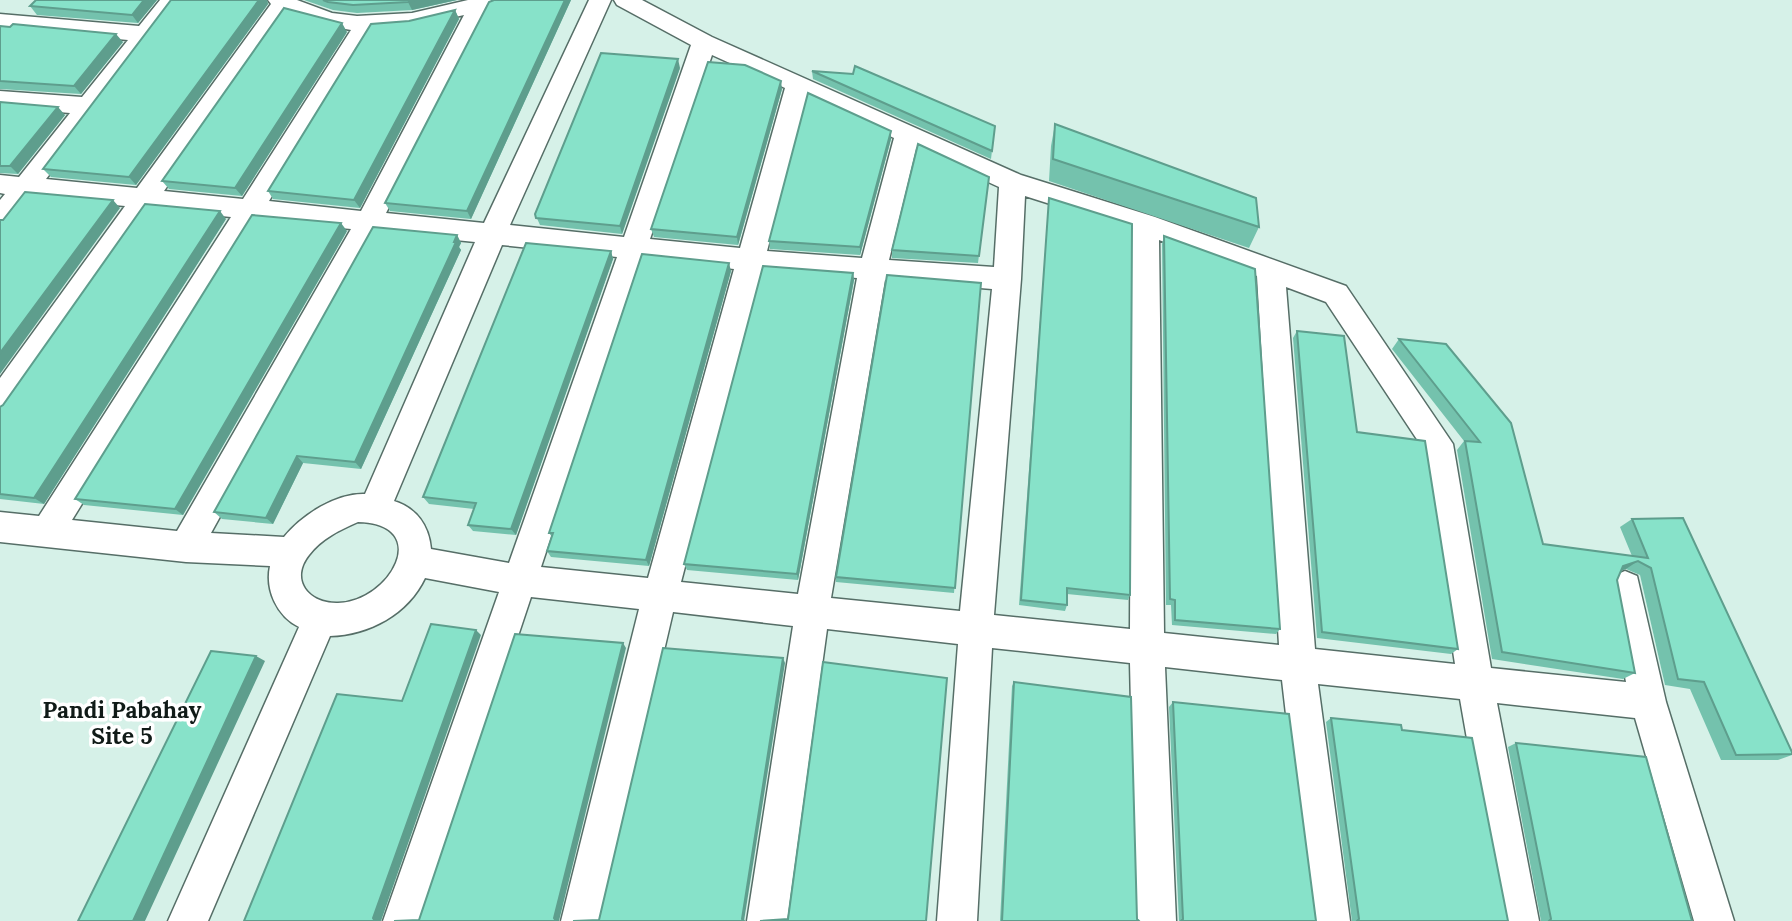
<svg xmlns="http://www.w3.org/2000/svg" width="1792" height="921" viewBox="0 0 1792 921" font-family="Lora,serif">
  <rect width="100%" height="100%" fill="#d6f1e8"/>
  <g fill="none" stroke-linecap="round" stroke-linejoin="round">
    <defs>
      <path id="street" d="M160,0H183L46,179L137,188L271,4L268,0H297L332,13L357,16L412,13L468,0H504L501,5L490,8L386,213L484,223L589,0H611L510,225L624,237L691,45L617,5L614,0H642L712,37L1021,175L1155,217L1346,286L1453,444L1491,668L1626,682L1608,587L1613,576L1625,571L1637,576L1666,702L1734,921H1694L1635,718L1497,703L1539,921H1499L1460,699L1318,684L1350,921H1310L1282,680L1165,667L1176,921H1136L1130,663L992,648L977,921H937L958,644L827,629L787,921H747L793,626L673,612L601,921H561L639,609L531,597L423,921H383L499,592L425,578C408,614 369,635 330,636L208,921H168L299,627C277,616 265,590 270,566L186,562L0,542V512L39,516L231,217L151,209L11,411L0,415V378L125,206L32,197L9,226L0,229V200L5,194L0,193V175L19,177L70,113L0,107V91L82,97L128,40L0,28V14L139,26ZM288,13L323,25L351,30L243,199L164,191ZM464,15L361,211L269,201L374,30L412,27ZM712,55L785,88L740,248L650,239ZM807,98L894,138L862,258L767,251ZM916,149L999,187L994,267L889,260ZM1025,196L1132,230L1130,629L994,615L1021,279ZM257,220L351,229L177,531L72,520ZM377,232L475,242L365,494C336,493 302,515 284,537L211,533ZM1159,240L1257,276L1279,645L1164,633ZM502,245L617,257L509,563L431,549C429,525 416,508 394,501ZM643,259L734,269L648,578L541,567ZM762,271L857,278L798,594L681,582ZM885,280L992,289L960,611L831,598ZM1286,287L1326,302L1422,447L1455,664L1315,649ZM358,522C434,524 390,602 338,603C309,604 289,580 309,555C322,538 340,530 358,522Z"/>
    </defs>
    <use href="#street" stroke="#566e67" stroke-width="3"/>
    <use href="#street" fill="#fff" fill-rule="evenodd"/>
  </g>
  <path fill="#74c2ad" d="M157,0L138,23L37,15L30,6Z
    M171,0H267L268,4L136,185L51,177L43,169Z
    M304,0H457L412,10L357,13L333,10Z
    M494,0H571L471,219L390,211L385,203Z
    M455,10L459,19L360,208L273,199L268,191L409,21Z
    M0,26L123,42L81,94L0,89Z
    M347,32L242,196L169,189L162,181Z
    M680,68L622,234L540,225L535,214Z
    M812,71L995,126L991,159L813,79Z
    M782,89L738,245L654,237L651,229Z
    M0,102L65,115L18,174L0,173Z
    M1055,124L1259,227L1249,248L1049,181L1051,146Z
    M891,131V139L860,255L770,249L769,241Z
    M989,177L978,263L892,258V250Z
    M1049,198L1130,595L1128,600L1067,594V605L1065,611L1019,605Z
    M226,219L44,504L0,499V407L3,405Z
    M347,231L183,515L84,505L75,499Z
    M457,235L461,243L459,247L461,250L361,469L303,463L273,524L222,519L214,512Z
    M1164,236L1280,629L1276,634L1172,625L1171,605H1166L1162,244Z
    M611,251L613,259L516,535L473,531L468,525L474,509L429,504L423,497Z
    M731,271L649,566L551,557L547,551L552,537L549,533Z
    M853,273L854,280L798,580L687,570L684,564Z
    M981,283L954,593L836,582V577Z
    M1297,331L1357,432L1458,649L1451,654L1317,638L1293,338Z
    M1399,339L1446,344L1543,544L1632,556L1620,527L1632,519L1792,755L1778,760H1721L1690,689L1665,685L1640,575L1626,569L1621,570L1617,580L1635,673L1623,679L1492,659L1457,450L1464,441L1392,349Z
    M1014,682L1137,919L1139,921H1000L1012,686Z
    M1173,702L1316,921H1179L1169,707Z
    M1331,718L1402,730L1508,921H1352L1326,722Z
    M1516,743L1692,921H1541L1508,747Z"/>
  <path fill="#5e9e8d" d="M144,0H157L138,23L132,15Z
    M259,0H267L268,4L136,185L129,177Z
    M416,0H457L412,10L408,2Z
    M565,0H571L471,219L467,211Z
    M455,10L459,19L360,208L354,200Z
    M342,23L347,32L242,196L235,188Z
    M116,34L123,42L81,94L74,86Z
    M678,59L680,68L622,234L620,226Z
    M781,81L782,89L738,245L737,237Z
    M58,107L65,115L18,174L10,166Z
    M891,131V139L860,255V247Z
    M113,200L120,208L0,374V353Z
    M220,211L226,219L44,504L34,498Z
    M341,223L347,231L183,515L175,509Z
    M457,235L461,243L459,247L461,250L361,469L355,462Z
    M611,251L613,259L516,535L511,529Z
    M729,263L731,271L649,566L646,560Z
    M853,273L854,280L798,580L797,574Z
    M297,456L303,463L273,524L266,518Z
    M1638,561L1626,569L1612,574L1623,566Z
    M476,630L481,635L381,921H375L373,918Z
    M623,643L626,648L559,921H556L554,918Z
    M256,656L265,661L145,921H133Z
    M783,658L785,663L744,921L742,919Z"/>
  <path fill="#87e2c9" stroke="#5e9e8d" stroke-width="2" d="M36,0H144L132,15L30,6Z
    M171,0H259L129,177L43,169Z
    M323,0H416L408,2L353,5L328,2Z
    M494,0H565L467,211L385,203L489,2Z
    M284,8L342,23L235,188L162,181Z
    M455,10L354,200L268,191L371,24L409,21Z
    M13,24L116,34L74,86L0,81V26L10,27Z
    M601,53L678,59L620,226L536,218L535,214Z
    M708,62L745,65L781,81L737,237L651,229Z
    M855,66L995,126L992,151L812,71L853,74Z
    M808,93L891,131L860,247L769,241Z
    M0,102L58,107L10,166H0Z
    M1055,124L1256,198L1259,227L1053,159Z
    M918,144L989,177L979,256L892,250Z
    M25,192L113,200L0,353V220H3Z
    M1049,198L1132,224L1130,595L1067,588V605L1021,600Z
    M145,204L220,211L34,498L0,494V407L3,405Z
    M252,215L341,223L175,509L75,499Z
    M373,227L457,235L454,242H456L355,462L297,456L266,518L214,512Z
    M1164,236L1255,269L1280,629L1175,620V600L1170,599Z
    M526,243L611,251L511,529L468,525L476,503L423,497Z
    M642,254L729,263L646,560L547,551L553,533H549Z
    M763,266L853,273L797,574L684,564Z
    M887,275L981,283L955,588L836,577Z
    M1297,331L1344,336L1357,432L1425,441L1458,649L1322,632Z
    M1399,339L1446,344L1511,423L1543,544L1648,558L1632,519L1683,518L1792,752V754L1736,755L1704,682L1678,679L1651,568L1638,561L1623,566L1617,580L1635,673L1502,652L1465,441L1480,442Z
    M431,624L476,630L373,918L375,921H244L337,694L402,701Z
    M515,634L623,643L554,918L556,921H394L419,920Z
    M663,648L783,658L742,919L744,921H573L599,920Z
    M211,651L256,656L133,921H78Z
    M823,662L947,678L926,921H760L788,919Z
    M1014,682L1131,697L1137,919L1139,921H1002Z
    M1173,702L1289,714L1316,921H1181L1183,919Z
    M1331,718L1401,725L1402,730L1472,738L1508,921H1357L1359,919Z
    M1516,743L1646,757L1692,921H1549L1551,919Z"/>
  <g text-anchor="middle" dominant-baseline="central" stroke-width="7" stroke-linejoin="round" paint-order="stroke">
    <g font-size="23" font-weight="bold" fill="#101a17" stroke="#fff">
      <text x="122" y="709">Pandi Pabahay<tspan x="122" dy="26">Site 5</tspan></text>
    </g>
  </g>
</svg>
